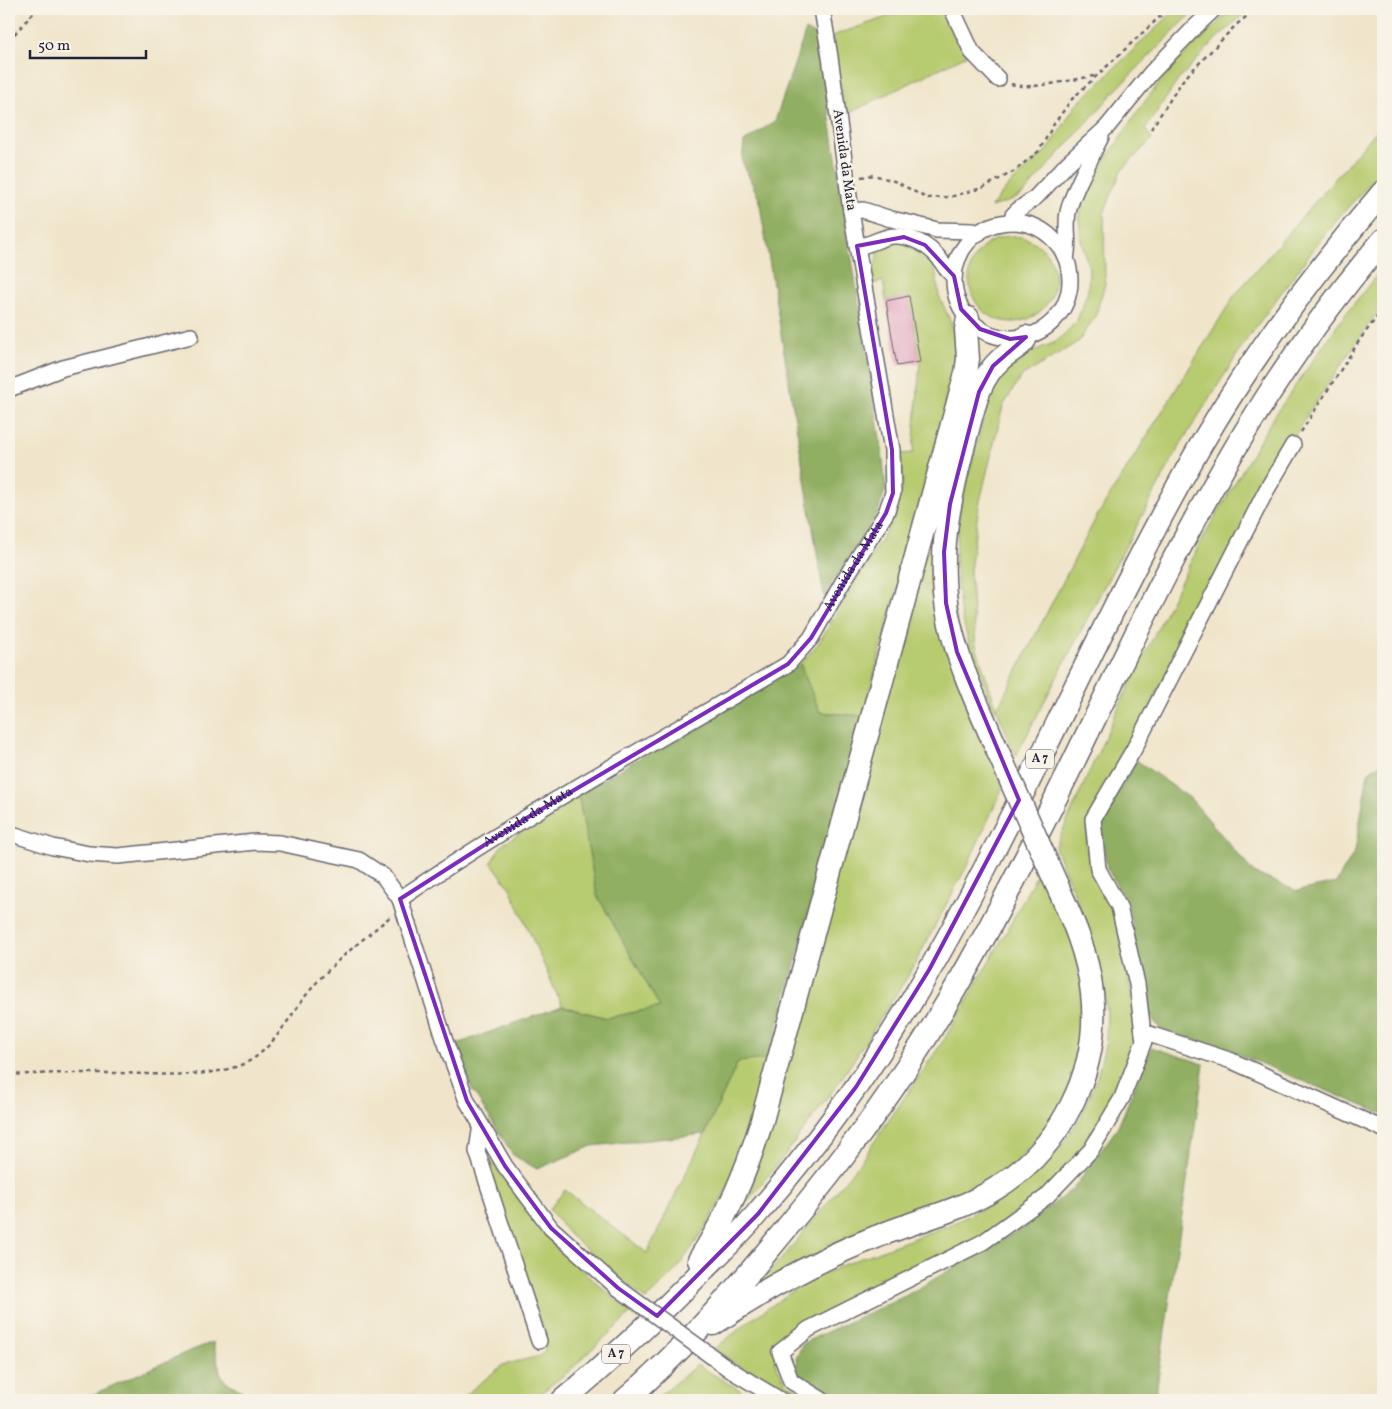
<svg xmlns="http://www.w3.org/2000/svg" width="1392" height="1409" viewBox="0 0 1392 1409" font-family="Vollkorn,serif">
  <rect width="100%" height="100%" fill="#f7f3e8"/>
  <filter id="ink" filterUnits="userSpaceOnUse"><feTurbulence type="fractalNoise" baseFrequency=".02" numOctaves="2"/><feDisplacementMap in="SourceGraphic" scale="10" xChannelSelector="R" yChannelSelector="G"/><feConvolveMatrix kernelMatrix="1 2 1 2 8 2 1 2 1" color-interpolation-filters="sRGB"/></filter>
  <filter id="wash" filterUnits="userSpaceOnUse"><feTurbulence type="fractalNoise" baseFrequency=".0096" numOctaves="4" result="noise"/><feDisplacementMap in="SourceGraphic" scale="20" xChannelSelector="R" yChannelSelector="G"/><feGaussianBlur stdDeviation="1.12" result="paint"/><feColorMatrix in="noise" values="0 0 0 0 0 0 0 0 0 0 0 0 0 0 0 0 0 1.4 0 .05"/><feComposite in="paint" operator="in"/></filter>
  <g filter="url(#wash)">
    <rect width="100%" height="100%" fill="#f0e5ca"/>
    <path fill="#b7cb6f" stroke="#6c7655" d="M910,9H944L949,21L967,55L845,115L832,36Z
      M1176,9H1196L1116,90L1023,194L1013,200L991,207L1009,185L1050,147L1075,106Z
      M1233,9H1250L1218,37L1179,79L1145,129L1152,139L1121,171L1104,213L1105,284L1095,317L1079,341L1021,377L1003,406L979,505L970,571L976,646L997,709L1096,518L1234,296L1383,123V169L1330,227L1247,339L1182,442L1109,577L1016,756L997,710L995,711L971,651L960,610L955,560L960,508L990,394L1002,369L1021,356L1056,342L1077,321L1088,291L1089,269L1081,240L1079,218L1084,194L1139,109L1172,67L1216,24Z
      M969 279a43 43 0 1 1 86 0a43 43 0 1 1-86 0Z
      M905,241L923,248L934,261L939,296L952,325L956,347L955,375L863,716L820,712L800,664L818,644L895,516L903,479L900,454L913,453L920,362L909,297L886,301L883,281L871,284V275L876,263L878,251L886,243Z
      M1383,267V304L1307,415L1255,504L1089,824L1086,845L1092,864L1115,912L1137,1021L1131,1057L1114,1101L1086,1148L1043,1193L980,1238L872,1290L794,1330L776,1347L775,1363L786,1383L815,1400H791L714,1349L752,1319L800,1286L845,1264L949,1225L995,1203L1032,1177L1059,1149L1081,1117L1097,1078L1106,1041L1107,1011L1102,977L1087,924L1055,848L1120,704L1201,541L1273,418L1341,320Z
      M956,442L937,548L1003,787L968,864L910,973L840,1081L784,1156L734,1218Z
      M578,794L597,895L660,1007L607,1018L562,1006L510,888L491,862L502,845Z
      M1039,870L1074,939L1087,1021L1063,1110L1004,1176L748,1295L786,1254L862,1160L945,1038L1007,931Z
      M769,1059L735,1174L706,1227L677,1269L646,1300L570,1235L549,1209L565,1190L647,1253L705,1134L738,1061Z
      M492,1162L538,1226L557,1248L631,1313L569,1371L532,1400H459L503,1365L540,1356L545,1350L544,1332L487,1164Z
      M697,1365L757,1400H654Z"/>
    <path fill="#91af62" stroke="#5a684e" d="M806,30L817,36L882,452L886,489L877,514L824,596L759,199L742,161L744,142L775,121Z
      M800,664L820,712L863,716L769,1059L738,1062L705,1134L592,1146L537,1169L513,1155L473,1091L454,1045L562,1006L607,1018L660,1007L597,895L578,794Z
      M1136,760L1191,799L1254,873L1297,891L1336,883L1355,851L1368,773L1382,763L1383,764V1114L1238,1054L1160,1029L1149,1014L1128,905L1107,868L1100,824Z
      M1151,1047L1204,1064L1155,1400H838L815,1388L797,1373L796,1357L803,1343L905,1296L1024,1227L1074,1188L1118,1127Z
      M213,1342L220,1372L225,1381L257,1400H81L185,1353Z"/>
    <g id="blocks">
      <path fill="#de94b7" d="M909,296L920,362L897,366L886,301Z"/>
    </g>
  </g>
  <g filter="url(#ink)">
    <use href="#blocks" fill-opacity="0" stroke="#6a666d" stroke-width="1"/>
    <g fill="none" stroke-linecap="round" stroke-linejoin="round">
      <defs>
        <g id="minor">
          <path d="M952,9L972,52L998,79"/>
          <path d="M851,211L863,210L891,219L909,223L937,230L973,231L979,233"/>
          <path d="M1011,222L1013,215L1018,210L1036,197L1069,162L1107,127L1151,73L1195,27L1214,9"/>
          <circle cx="1012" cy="280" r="58"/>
          <path d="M857,246C871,246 881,236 895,236C912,236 928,245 939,258C944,265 946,271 954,276"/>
          <path d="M1066,258C1070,243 1065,227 1068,212C1071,198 1078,185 1084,172C1090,160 1095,148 1101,137"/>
          <path d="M9,389L63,368L191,336"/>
          <path d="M9,833L53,847L89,854L118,856L255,842L280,843L359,860L383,876L400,899L444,1038L467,1101L505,1166L551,1228L618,1288"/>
          <path id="s1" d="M400,899C524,814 658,741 788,664L811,638L844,580L886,513L893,493L892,450L851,211L830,57L822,9"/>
          <path d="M1143,1032L1232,1061L1383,1129"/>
          <path d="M481,1125L477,1151L539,1341"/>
          <path d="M729,1369L780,1400"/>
          <path d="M822,1400L791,1381L780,1352L809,1329L983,1242L1046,1197L1091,1150L1122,1098L1144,1041L1137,984L1119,907L1098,869L1093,819L1134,749L1266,491L1293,445"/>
        </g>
        <path id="highway" d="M999,754C980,710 959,667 949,620C936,560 949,502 964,444C969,426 973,407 980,389C985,377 991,368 1001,359C1008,352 1023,346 1026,337
          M699,1260C728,1215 745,1175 761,1124L966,373L968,359L966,329L968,318
          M713,1324C764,1290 818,1259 876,1237C914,1221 960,1211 995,1189C1060,1149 1101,1071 1092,993C1088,954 1072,918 1056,883
          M563,1400C613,1359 659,1315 704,1269C723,1250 743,1231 760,1210C814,1147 865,1079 908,1007C1017,825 1096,627 1202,443C1254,354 1316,270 1383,192
          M625,1400C678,1355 725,1302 770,1248C819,1189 867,1129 909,1064C945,1009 977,952 1007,894C1089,739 1156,577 1248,427C1288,362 1334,298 1383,240"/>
      </defs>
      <use href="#minor" stroke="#6a666d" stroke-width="18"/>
      <use href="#highway" stroke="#6a666d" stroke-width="25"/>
      <path stroke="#6a666d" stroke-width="2.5" stroke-dasharray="4 4" stroke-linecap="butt" d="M9,40L37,9
        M1011,84C1029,91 1074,79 1094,76
        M1151,129L1183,80L1236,25L1256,9
        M861,177L874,175L897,182L926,198L950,197L982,188L1013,172L1039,151L1054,124L1072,99L1168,9
        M1301,432L1361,338L1383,309
        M9,1075C43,1073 77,1073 112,1073C152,1073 223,1082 257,1056C280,1038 293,1010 312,988C334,961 364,939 391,916"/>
      <use href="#minor" stroke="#fff" stroke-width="15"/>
      <use href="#highway" stroke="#fff" stroke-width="22"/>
      <defs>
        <path id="minor-bridge" d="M618,1288L729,1369"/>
        <path id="highway-bridge" d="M999,754L1056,883"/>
      </defs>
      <use href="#minor-bridge" stroke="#6a666d" stroke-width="18" stroke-linecap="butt"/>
      <use href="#highway-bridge" stroke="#6a666d" stroke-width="25" stroke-linecap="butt"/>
      <use href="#minor-bridge" stroke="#fff" stroke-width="15"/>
      <use href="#highway-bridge" stroke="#fff" stroke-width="22"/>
    </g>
  </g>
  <path fill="none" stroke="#7b2cbf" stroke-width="4" stroke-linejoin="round" d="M904,237L925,245L954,276L961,309L980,329L1010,339L1026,337L993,366L979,392L950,504L944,552L946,603L957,652L1019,800L929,970L856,1087L758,1214L657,1316L618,1288L551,1228L505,1166L467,1101L400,899L525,819L788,664L811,638L886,513L893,493L892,450L857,246Z"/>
  <g text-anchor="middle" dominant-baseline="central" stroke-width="4.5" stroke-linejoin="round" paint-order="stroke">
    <g fill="#f7f3e8" stroke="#62616f" stroke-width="1">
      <rect x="1026" y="749.5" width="28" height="19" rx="4"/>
      <rect x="602" y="1344.5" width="28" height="19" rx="4"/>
    </g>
    <g font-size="12" font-weight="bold" fill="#22223b">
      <text x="1040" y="759">A 7</text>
      <text x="616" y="1354">A 7</text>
    </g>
    <g font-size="14" fill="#22223b" stroke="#f7f3e8">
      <text transform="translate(844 160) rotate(82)">Avenida da Mata</text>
      <text stroke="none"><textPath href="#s1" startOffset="572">Avenida da Mata</textPath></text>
      <text stroke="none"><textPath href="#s1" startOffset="152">Avenida da Mata</textPath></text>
    </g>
  </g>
  <rect width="1392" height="1409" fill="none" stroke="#f7f3e8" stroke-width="30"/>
  <path d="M30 50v8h116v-8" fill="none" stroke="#22223b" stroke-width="2.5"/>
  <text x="38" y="50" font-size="15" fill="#22223b" stroke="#f7f3e8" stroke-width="4" paint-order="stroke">50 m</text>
</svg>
